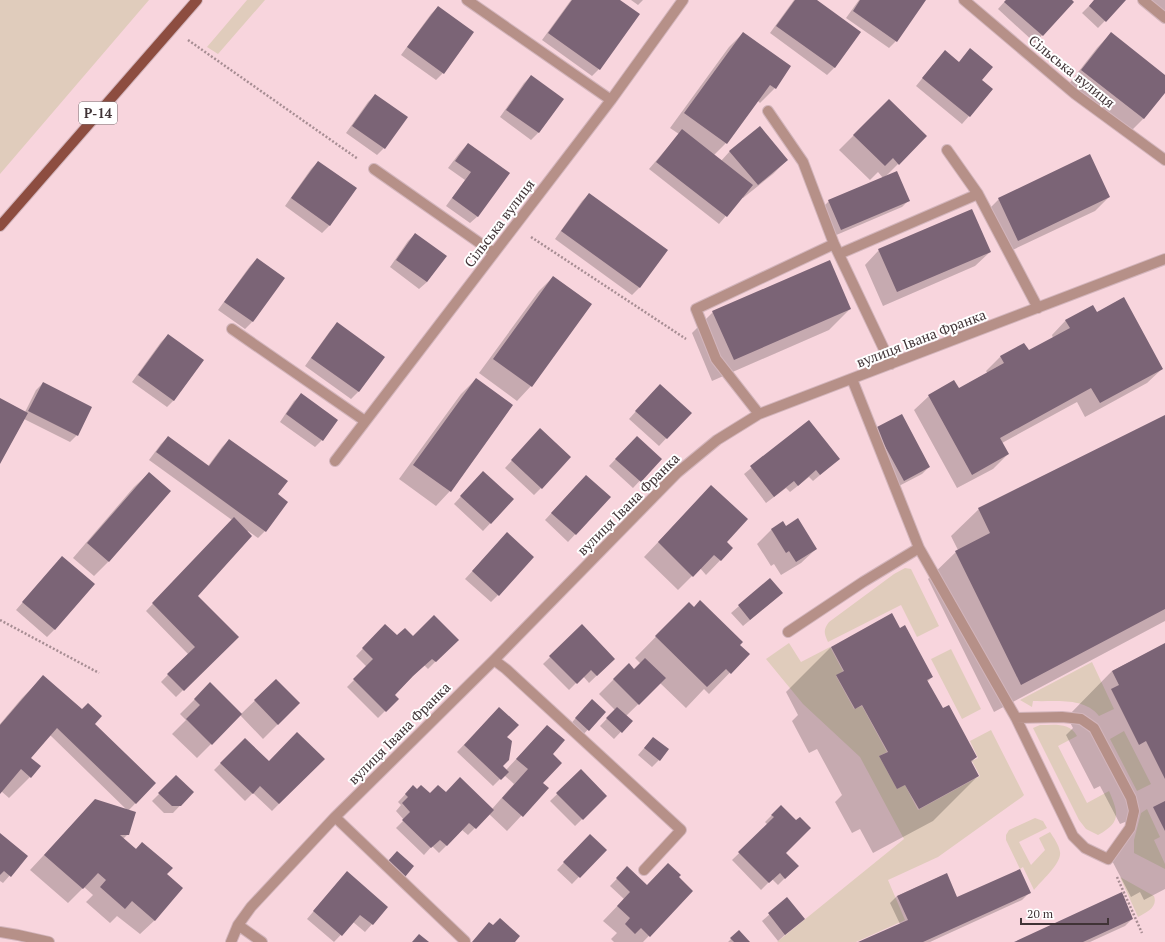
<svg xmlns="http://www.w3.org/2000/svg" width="1165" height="942" viewBox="0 0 1165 942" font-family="'PT Serif',serif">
  <rect width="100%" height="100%" fill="#f8d5dd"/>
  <path fill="#e0ccbc" d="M0,0H149L0,174Z
    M247,0H265L218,54L207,47Z
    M905,568L911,569L939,626L917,637L901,605L828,642C824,633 823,630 829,622L894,574Z
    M789,643L801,662L830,647L843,671L836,676L854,709L862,706L887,752L879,756L897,789L905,785L918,810L980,776L972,761L978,758L970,741L991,730L1024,795L1022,797L938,857L888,880L905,920L856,942H777L904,839L860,757L803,704L766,659Z
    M951,649L981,709L962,719L931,659Z
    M1092,662L1114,709L1099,716C1084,697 1056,702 1033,701L1032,707L1020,700Z
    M1040,725C1054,725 1070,722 1077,736L1058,746L1087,803L1109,791C1119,814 1121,822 1098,835L1086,829L1079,820L1033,728Z
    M1124,731L1151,784L1137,791L1110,739Z
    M1147,809L1160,837L1154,840L1165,864V869L1134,853V840L1141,813Z
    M1035,818L1043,821L1047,828L1019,842L1031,865L1045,850L1039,838L1050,832C1054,838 1059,845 1060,852C1062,863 1041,881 1034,890L1023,867L1020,869L1006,840V835L1009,830Z
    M1120,877L1154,896C1158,907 1147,912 1138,917Z"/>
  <path fill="#0003" d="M571,0H618L599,69L592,76L542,40Z
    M631,0H643L638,5Z
    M794,0H816L860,32L834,68L827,75L770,33Z
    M859,0H925L896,41L889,48L846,18Z
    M1006,0H1070L1072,2L1035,43L998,9Z
    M1095,0H1125L1098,28L1082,13Z
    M1139,0H1165V18L1138,1Z
    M438,7L443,73L436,80L401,55L431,14Z
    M743,33L790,67L775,88L760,103L757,100L726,143L714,155L721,161L730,151L787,160L773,174L743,198L742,197L719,224L649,169L679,134L670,128L729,47Z
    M1111,33L1165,76V91L1143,119L1129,133L1068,85L1097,48Z
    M938,59L959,63L992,90L962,124L916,86Z
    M531,76L562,99L538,133L531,140L500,117L524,83Z
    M375,95L384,148L377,155L346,133L368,102Z
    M889,100L926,136L886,176L909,200L902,207L834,236L822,208L829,201L883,178L878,172L870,180L839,150Z
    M468,144L478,216L470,223L446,206L465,180L448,168L461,151Z
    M318,162L356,188L329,226L322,233L285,206L311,169Z
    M589,194L666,250L639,288L632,295L555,239L582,201Z
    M1109,197L1095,211L1004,254L984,214L999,199Z
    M415,234L445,256L427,282L419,289L390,267L408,241Z
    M879,250L990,252L975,266L883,306L865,265Z
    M257,259L283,278L252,322L245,329L218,310L250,266Z
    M553,277L591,304L531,386L517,401L479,373L539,291Z
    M850,309L829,330L712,381L692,333L713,312Z
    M1097,314L1162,369L1147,383L1085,417L1077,402L1002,443L1008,454L993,469L957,488L914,410L929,396L958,390L988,374L986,371L1001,356L1028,352L1053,338L1052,335L1066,320Z
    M337,324L383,357L358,392L351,399L305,366L330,331Z
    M168,335L174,400L167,407L132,382L161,342Z
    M476,379L512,405L450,491L436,506L399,479L461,394Z
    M43,383L77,435L70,442L24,419L0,462V399L25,412L36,390Z
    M653,392L690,413L659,446L629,419Z
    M302,394L322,440L315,447L280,422L294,401Z
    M1165,416V621L994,712L928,579L958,550L951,536L979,509Z
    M808,421L839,459L813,481L809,477L790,492L786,488L766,503L744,474Z
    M876,429L929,467L922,474L897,487L869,436Z
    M168,437L208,466L222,447L229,440L276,495L286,502L265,531L258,538L248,531L196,596L237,637L176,697L161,682L188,654L146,611L232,520L149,460L161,444Z
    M533,437L541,488L534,495L505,468Z
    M630,444L660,459L633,488L609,466Z
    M149,473L170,491L108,562L94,576L73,558L134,487Z
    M477,479L513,499L483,531L454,504Z
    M579,483L610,497L568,542L545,520Z
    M697,501L725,542L732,548L706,575L700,568L678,590L644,557Z
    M786,528L816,549L801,563L781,575L774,564L771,566L757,544L772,529Z
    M500,541L498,595L491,602L465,579Z
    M55,565L54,630L47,637L16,610Z
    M770,579L774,600L743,626L731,613Z
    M689,603L748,654L709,694L704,689L686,708L660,683L626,716L631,721L614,739L600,726L615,710L599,694L629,664L634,670L641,664L635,658Z
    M385,625L397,637L457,640L428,669L424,665L394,695L397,699L378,718L347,687L367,667L356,656Z
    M582,626L614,659L589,683L583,676L569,690L543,664Z
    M899,630L932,677L927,682L942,710L976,757L971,763L978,776L933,821L873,853L860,829L852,833L835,802L842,795L817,749L809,753L792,721L798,715L786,692L831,647Z
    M1165,644V889L1144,900L1140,892L1131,897L1108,853L1130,832L1125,822L1120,824L1100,786L1094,789L1066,735L1073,728L1067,717L1112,671Z
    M43,677L155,783L128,811V834L123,839L136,849L142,843L165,874L155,920L140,934L117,916L110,923L86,902L93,895L84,887L68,903L30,870L95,800L128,811L50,735L30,758V777L9,798L1,791L0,792V724L22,698Z
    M276,680L299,703L263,739L240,715L197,758L172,734L186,720L180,714L210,684L241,714Z
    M585,707L604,712L581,737L569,726Z
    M492,715L506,737L502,766L506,770L547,726L551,754L542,783L547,788L507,831L489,814L468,835L462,830L439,853L432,846L424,855L396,828L404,820L396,811L401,805L398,802L413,786L417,790L430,794L446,793L492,809L514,784L504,775L493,786L457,752Z
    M653,738L659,760L652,767L638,755Z
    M245,739L269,763L323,759L272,811L253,793L245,801L214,770Z
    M581,771L606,796L575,826L550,801Z
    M176,777L193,792L173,813H164L152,801Z
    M781,806L796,821L784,853L797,866L778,885L772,879L761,890L732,860L768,825L765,822Z
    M0,834L27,856L3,883L0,881Z
    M583,842L605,850L572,884L557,870Z
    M627,868L647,886L678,877L692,891L643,942H614L611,939L617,933L603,921L624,899L610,886Z
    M946,874L957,898L1029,893L1022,900L930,942H861L900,924L890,903L897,896Z
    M340,880L387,907L365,932L353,922L334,942L307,919Z
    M787,899L803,919L778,941L762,921Z
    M1132,919L1125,926L1090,942H1016Z
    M739,931L749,942H728Z"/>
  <path fill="#7b6476" d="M572,0H620L640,14L600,70L548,33Z
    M795,0H817L861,32L835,68L776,26Z
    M860,0H926L897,42L853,11Z
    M1006,0H1072L1074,2L1043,36L1004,2Z
    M1094,0H1126L1106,22L1089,6Z
    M438,6L474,32L444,74L407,47Z
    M743,32L791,66L776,89L770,85L727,144L684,113Z
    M1111,32L1165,75V93L1144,119L1081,70Z
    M970,48L993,67L982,80L993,89L970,117L922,78L945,50L959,62Z
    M531,75L564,99L539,133L506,110Z
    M375,94L408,117L385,149L352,126Z
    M889,99L927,136L899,165L893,158L885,166L853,135Z
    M760,126L788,160L758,185L729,151Z
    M682,129L753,185L727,217L656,162Z
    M468,143L510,173L478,217L452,198L471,172L455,161Z
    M1090,154L1110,197L1018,241L998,198Z
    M318,161L357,188L330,226L291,198Z
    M897,171L910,201L841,230L828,200Z
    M589,193L668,250L640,288L561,231Z
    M972,209L991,252L897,292L878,249Z
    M415,233L447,256L427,282L396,260Z
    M257,258L285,278L253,322L224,302Z
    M830,260L851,309L734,360L712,311Z
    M553,276L592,304L532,387L493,359Z
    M1124,297L1163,369L1100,403L1091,388L1000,438L1009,454L972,475L928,395L954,380L959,388L1004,363L1000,356L1024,343L1029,350L1070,328L1065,320L1093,305L1097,312Z
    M337,322L385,357L359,392L311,358Z
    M168,334L204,360L174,401L138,375Z
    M476,378L513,405L451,492L413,465Z
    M43,382L92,407L78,436L28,411Z
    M660,384L692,413L667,439L635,411Z
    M301,393L338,420L323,441L286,414Z
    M0,398L28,413L0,464Z
    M902,414L930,467L904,481L875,428Z
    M1165,415V609L1021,685L955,551L990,533L978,508Z
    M809,420L840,459L820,475L816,470L798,486L794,481L774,497L750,466Z
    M540,428L571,457L542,489L511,460Z
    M168,436L209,466L229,439L288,481L278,494L288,502L266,532L156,452Z
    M637,436L662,459L641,482L615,459Z
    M483,471L514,499L491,524L460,496Z
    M149,472L171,491L109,562L87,543Z
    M586,475L611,497L576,535L551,513Z
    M711,485L748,519L727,542L733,548L721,561L714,555L693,577L658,542Z
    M234,517L252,536L198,596L239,637L184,691L167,674L195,647L152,603Z
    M798,518L817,549L796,562L789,551L786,553L771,529L783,521L786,526Z
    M507,532L534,557L499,596L472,571Z
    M62,556L95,584L55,630L22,602Z
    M770,578L783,593L750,620L738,605Z
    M700,600L743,642L740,645L750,654L731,674L726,669L707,687L655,636L689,602L694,607Z
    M892,613L900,628L905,625L933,677L927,680L943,708L949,705L977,757L971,761L979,776L919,809L905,785L897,789L879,756L888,752L862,705L855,709L836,675L844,671L831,647Z
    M434,615L459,640L436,662L432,659L413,676L395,695L399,699L386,712L353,679L373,659L362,648L385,624L397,635L405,628L413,636Z
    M582,624L615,659L597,676L591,670L577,684L549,656Z
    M1165,643V779L1146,741L1139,745L1111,689L1119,685L1112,671Z
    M645,658L666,678L639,705L613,679L629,663L634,669Z
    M43,675L82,709L88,703L102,716L95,724L156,783L136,804L57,728L31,758L41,766L31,778L21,769L0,794V725Z
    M276,679L300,703L278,725L254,700Z
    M210,682L242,714L212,745L186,719L200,705L194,699Z
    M592,699L606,712L589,731L575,718Z
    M499,707L519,725L507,737L512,741L509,760L503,766L509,772L501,780L464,745Z
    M617,707L633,721L622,733L606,718Z
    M547,725L565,740L553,754L562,763L543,783L549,788L523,817L502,798L528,769L516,759Z
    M297,732L325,759L279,804L260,786L253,794L220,763L245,738L269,761Z
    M653,737L669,749L660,761L644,748Z
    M581,769L607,796L583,820L556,793Z
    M176,775L194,792L181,806H172L158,793Z
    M460,777L494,810L476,829L469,823L447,846L440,840L431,848L402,820L410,812L402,803L408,797L405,794L413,785L417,789L421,785L430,793L438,785L446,792Z
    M95,799L136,812L129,835H120L136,849L142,842L173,868L167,874L183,888L155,921L132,901L125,909L100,887L106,880L98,873L83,889L44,855Z
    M1165,801V831L1153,807Z
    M781,805L796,820L800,817L811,828L786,853L799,866L785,879L780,873L769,883L738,852L774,817L771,815Z
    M0,833L28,856L11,877L4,871L0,875Z
    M590,834L607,850L580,878L563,862Z
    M397,851L414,866L405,877L388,861Z
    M668,863L681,875L679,877L693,891L650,937L641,928L635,934L625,924L630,918L617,906L630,892L616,878L627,866L647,885Z
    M1020,869L1031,893L923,942H858L908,920L897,896L947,873L957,897Z
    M347,871L388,907L373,925L360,915L342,936L313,911Z
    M1122,892L1133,919L1083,942H1014Z
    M787,897L805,919L785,935L768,913Z
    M500,918L520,936L515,942H472L489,922L493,925Z
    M739,930L750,942H734L730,938Z
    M419,934L429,942H412Z"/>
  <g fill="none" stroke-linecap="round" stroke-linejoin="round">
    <defs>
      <path id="minor" d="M467,0L611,100
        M964,0L1075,94L1165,160
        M1143,0L1165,18
        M768,111L803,162L834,244
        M947,150L978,194L1038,308
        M374,169L494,253
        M839,254L978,194
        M232,329L365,421
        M852,379L919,548L1016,718L1073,836L1085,848L1108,859L1130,828L1134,811L1131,798L1094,728L1081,719L1062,717L1016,718
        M759,414L716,359L696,309L834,244L891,364
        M335,461L611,100L683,0
        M788,632L863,582L919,548
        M494,660L506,669L681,830L644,870
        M335,817L465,941
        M238,925L262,942
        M0,932L18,935L49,942
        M231,942L238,925L251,907L335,817L494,660L677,473L717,440L759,414L1165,259"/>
      <path id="major" d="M0,226L197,0"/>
    </defs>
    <use href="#minor" stroke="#d3b5bc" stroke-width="12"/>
    <use href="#major" stroke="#d3b5bc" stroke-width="12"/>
    <path stroke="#a78d93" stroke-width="2.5" stroke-dasharray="2 2" stroke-linecap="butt" d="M188,40L358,159
      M531,237L686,339
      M0,620L99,673
      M1117,877L1142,933"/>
    <use href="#minor" stroke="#b69088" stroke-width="10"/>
    <use href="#major" stroke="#8d4d40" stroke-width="10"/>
  </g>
  <g text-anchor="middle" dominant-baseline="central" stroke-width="4" stroke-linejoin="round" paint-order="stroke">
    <rect fill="#fff" stroke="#797072" stroke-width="1" x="79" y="102" width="38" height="22" rx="3"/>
    <g font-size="13" font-weight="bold" fill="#403336">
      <text x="98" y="113">Р-14</text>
    </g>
    <g font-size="14" fill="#403336" stroke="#fff">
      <text transform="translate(1072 71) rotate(39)">Сільська вулиця</text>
      <text transform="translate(499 223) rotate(-53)">Сільська вулиця</text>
      <text transform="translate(921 338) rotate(-21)">вулиця Івана Франка</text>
      <text transform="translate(628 504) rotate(-45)">вулиця Івана Франка</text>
      <text transform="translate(399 733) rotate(-45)">вулиця Івана Франка</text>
    </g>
  </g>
  <path d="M1021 918v6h87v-6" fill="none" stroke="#403336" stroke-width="2"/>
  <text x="1027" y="918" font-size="12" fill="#403336" stroke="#ffffff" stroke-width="3" paint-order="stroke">20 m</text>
</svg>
